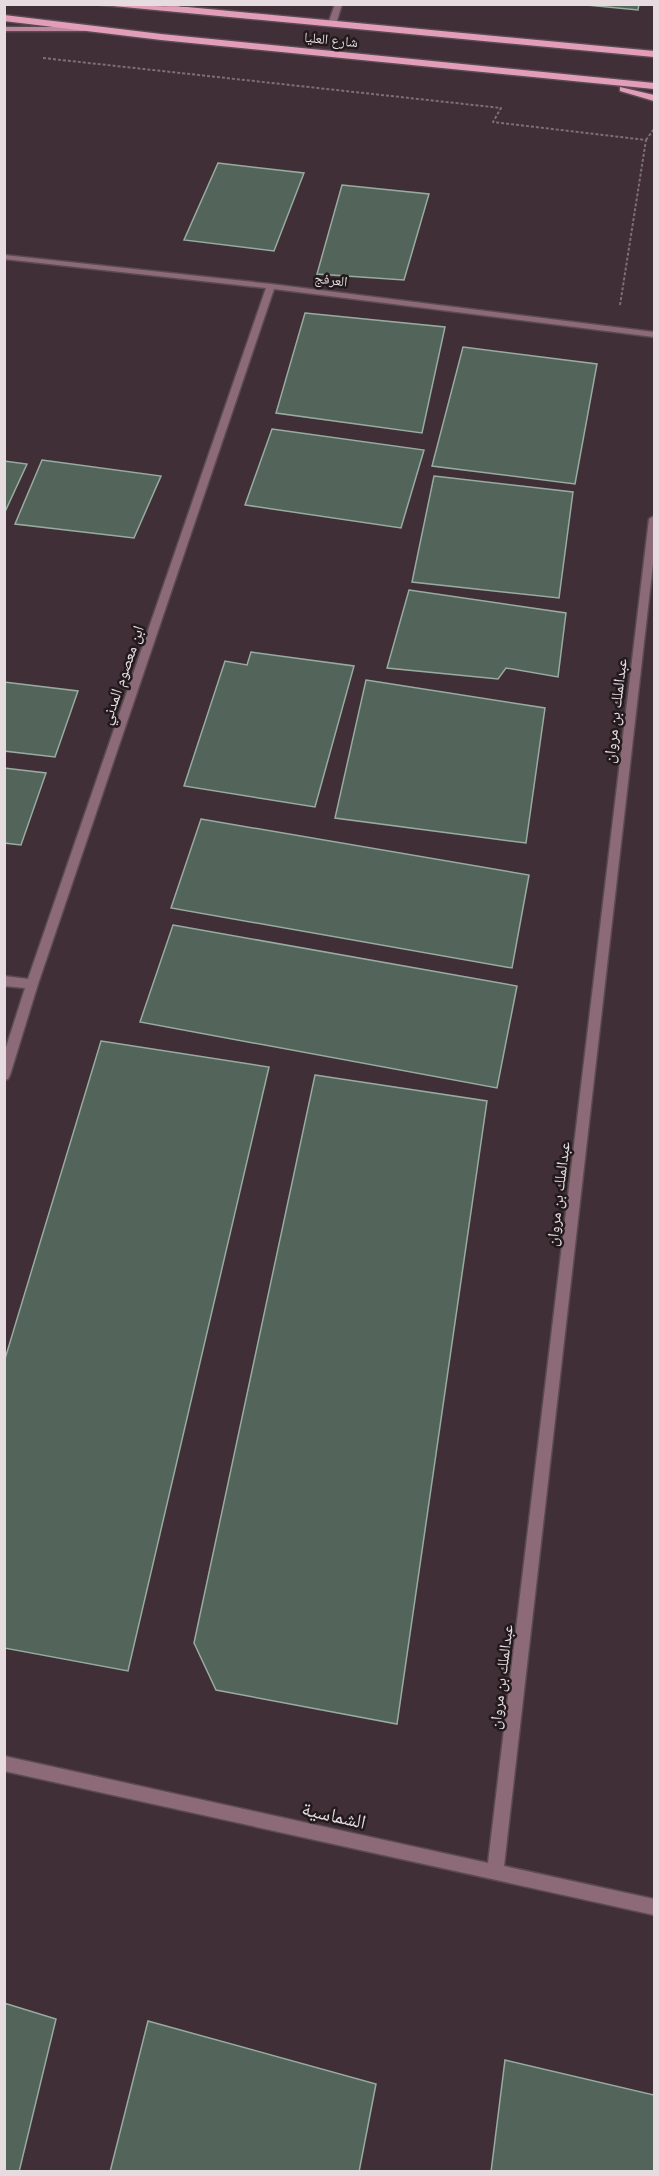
<svg xmlns="http://www.w3.org/2000/svg" width="659" height="2176" viewBox="0 0 659 2176" font-family="'Fira Sans Condensed','Noto Naskh Arabic',sans-serif">
  <rect width="100%" height="100%" fill="#402f36"/>
  <path fill="#53655b" stroke="#98aba1" stroke-width="1.5" d="M576,4H639L638,10Z
    M218,163L304,173L274,251L184,240Z
    M342,185L429,194L404,280L317,274Z
    M305,313L445,327L422,433L276,413Z
    M463,347L597,364L575,484L432,466Z
    M272,429L424,450L401,528L245,505Z
    M42,460L161,476L134,538L15,524Z
    M4,461L27,464L4,514Z
    M434,476L573,492L559,598L412,582Z
    M409,590L566,613L558,677L506,668L498,679L387,668Z
    M251,652L354,666L315,807L184,786L225,661L247,665Z
    M366,680L545,708L526,843L335,818Z
    M4,682L78,691L55,757L4,751Z
    M4,768L46,773L21,845L4,843Z
    M201,819L529,875L512,968L171,908Z
    M173,925L517,986L497,1088L140,1022Z
    M101,1041L269,1067L128,1671L4,1648V1362Z
    M315,1075L487,1101L397,1724L216,1690L194,1643Z
    M4,2003L56,2019L19,2172H4Z
    M148,2021L376,2084L359,2172H110Z
    M505,2060L654,2095V2172H491Z"/>
  <g fill="none" stroke-linecap="round" stroke-linejoin="round">
    <defs>
      <path id="street" d="M335,4H342L336,24L332,26L328,24Z
        M4,255L271,284L654,332V337L274,289L38,984L10,1075L8,1079L4,1080V1054L25,988L4,986V976L28,979L266,288L4,259Z
        M654,516V555L504,1866L654,1899V1915L4,1771V1756L488,1863L649,519Z"/>
      <path id="secondary" d="M158,4H172L190,10L186,12Z
        M4,27H84L88,29L84,31H4Z"/>
      <path id="primary" d="M92,4L187,7L654,51V57Z
        M4,15L161,34L654,83V89L161,40L4,21Z
        M620,87L654,95V101L620,91Z"/>
    </defs>
    <use href="#street" stroke="#5b4b51" stroke-width="3"/>
    <use href="#secondary" stroke="#5b4b51" stroke-width="3"/>
    <use href="#primary" stroke="#5b4b51" stroke-width="3"/>
    <path stroke="#7d6f75" stroke-width="2" stroke-dasharray="3 2" stroke-linecap="butt" d="M43,58L501,108L493,122L646,140L620,305
      M646,140L654,129"/>
    <use href="#street" fill="#8c6a77" fill-rule="evenodd"/>
    <use href="#secondary" fill="#bd889c" fill-rule="evenodd"/>
    <use href="#primary" fill="#e29eb9" fill-rule="evenodd"/>
  </g>
  <g text-anchor="middle" dominant-baseline="central" stroke-width="5" stroke-linejoin="round" paint-order="stroke">
    <g font-size="14" fill="#e6dbdf" stroke="#221a1d">
      <text transform="translate(331 40) rotate(6)">شارع العليا</text>
      <text transform="translate(331 280) rotate(7)">العرفج</text>
    </g>
    <g font-size="16" fill="#e6dbdf" stroke="#221a1d">
      <text transform="translate(122 675) rotate(-71)">ابن معصوم المدني</text>
      <text transform="translate(615 711) rotate(-83)">عبدالملك بن مروان</text>
      <text transform="translate(558 1194) rotate(-83)">عبدالملك بن مروان</text>
      <text transform="translate(501 1677) rotate(-83)">عبدالملك بن مروان</text>
    </g>
    <g font-size="20" fill="#e6dbdf" stroke="#221a1d">
      <text transform="translate(334 1815) rotate(13)">الشماسية</text>
    </g>
  </g>
  <rect width="659" height="2176" fill="none" stroke="#e6dbdf" stroke-width="12"/>
</svg>
